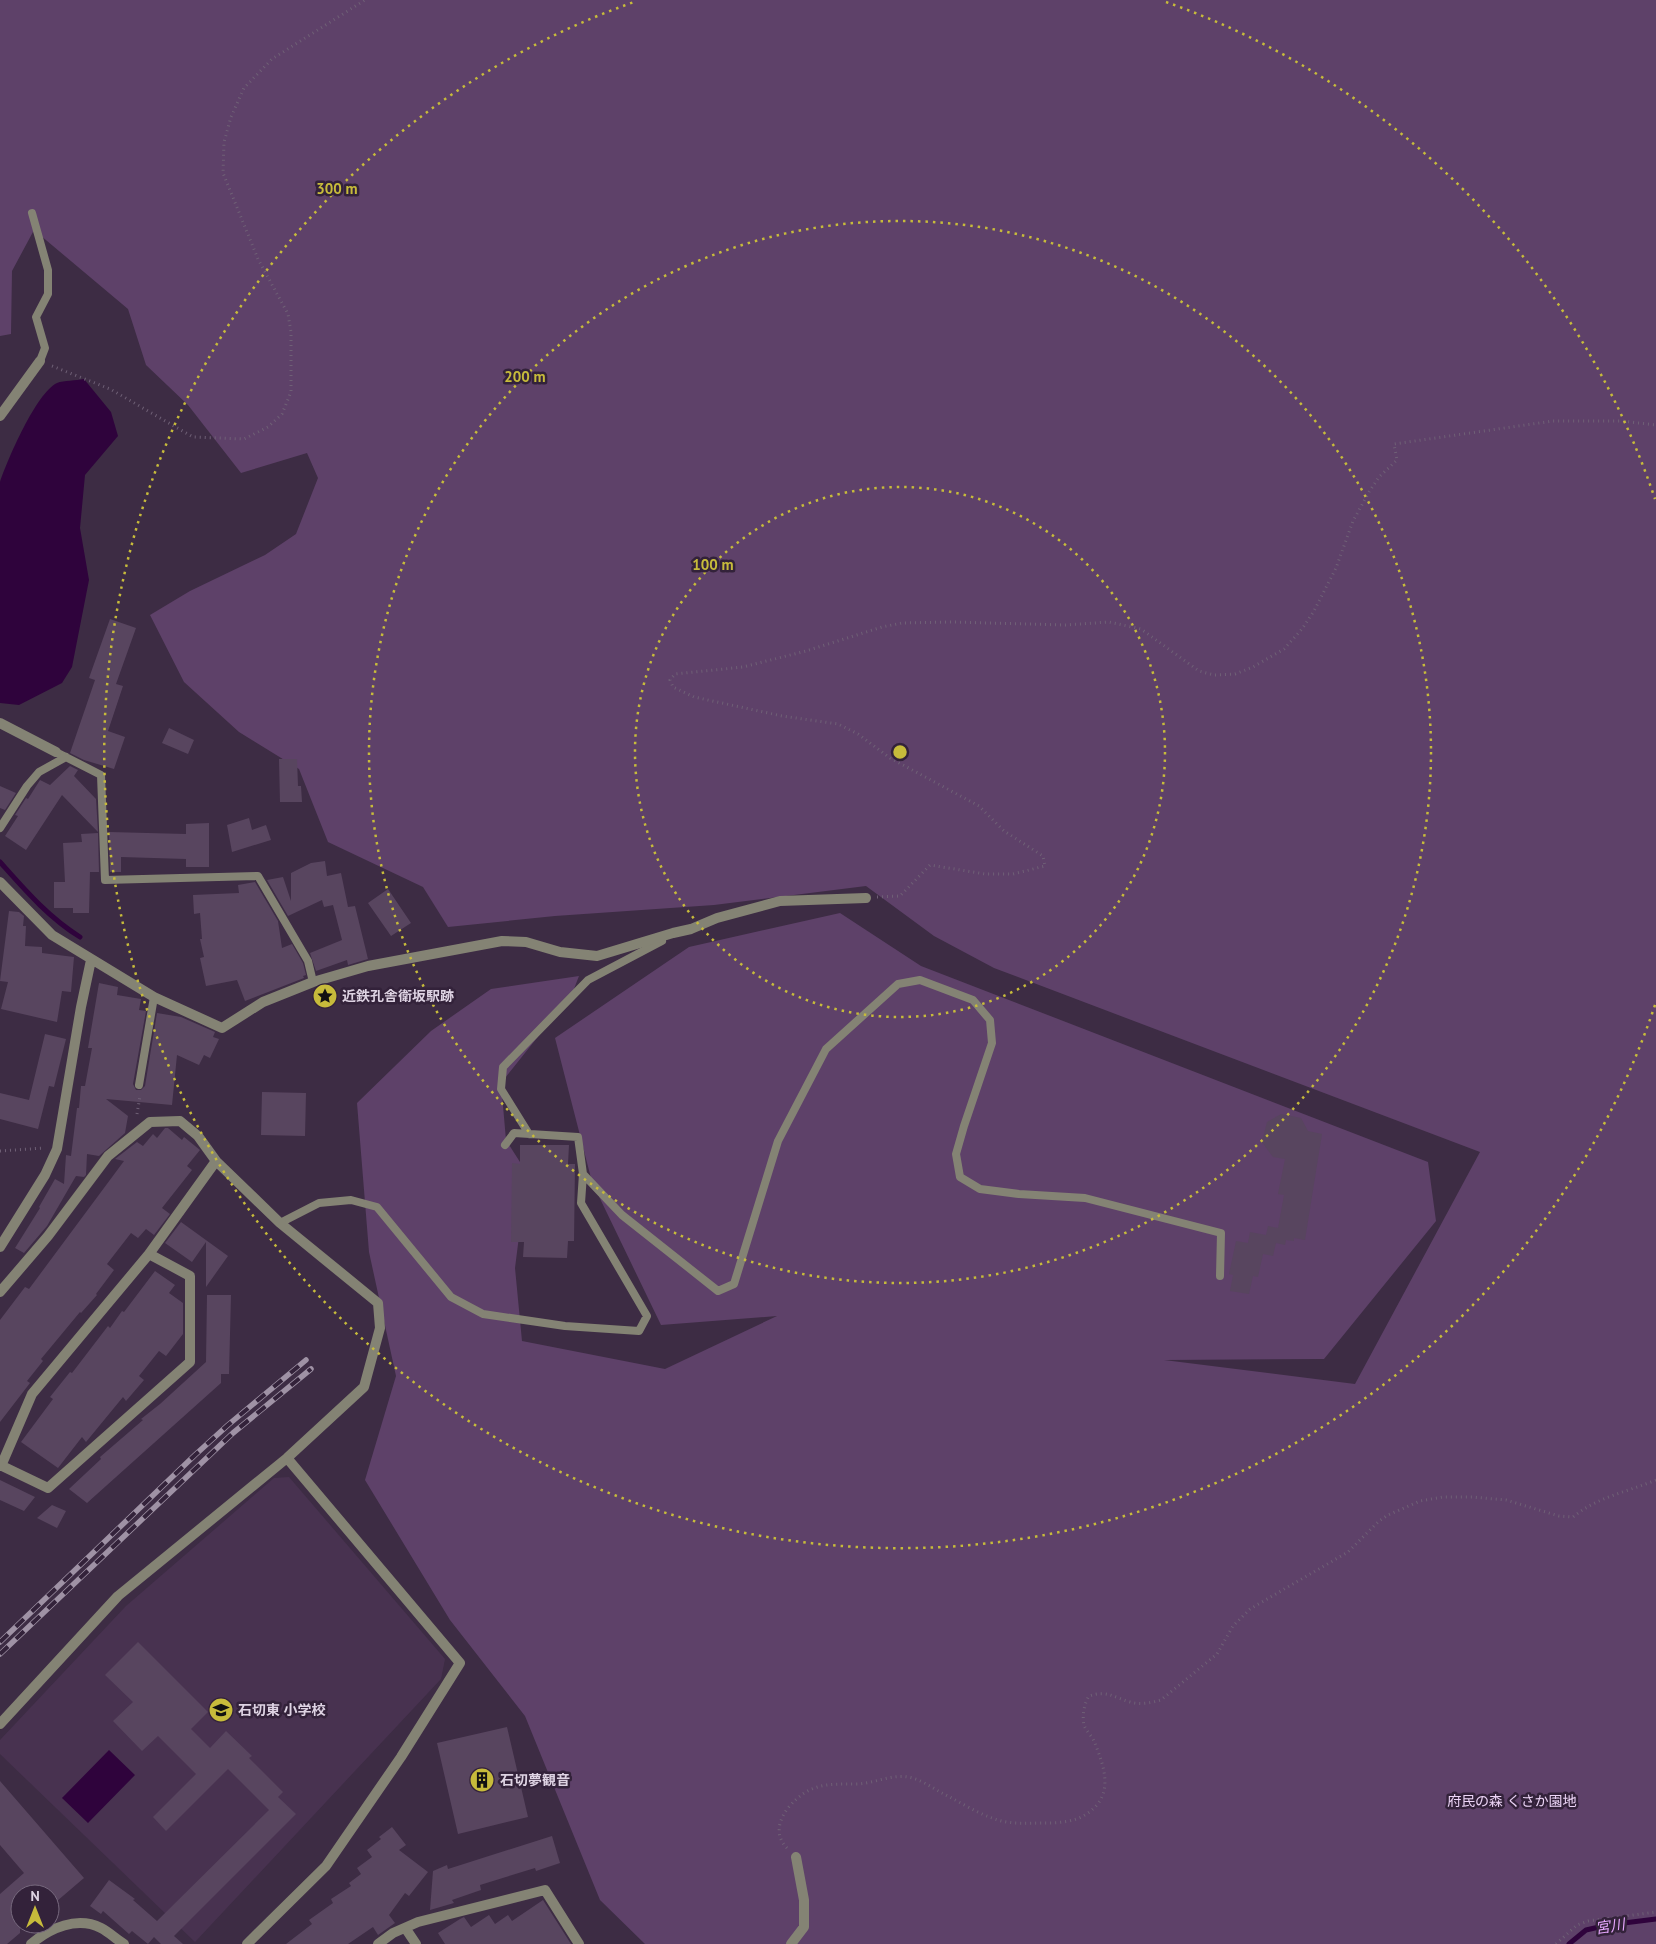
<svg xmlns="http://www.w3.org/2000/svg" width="1656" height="1944" viewBox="0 0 1656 1944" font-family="'PT Sans','Noto Sans JP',sans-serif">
  <rect width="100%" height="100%" fill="#3d2c44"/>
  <path fill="#483250" d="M289,1477L445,1659L441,1679L195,1942L0,1754V1740L126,1606L274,1478Z"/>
  <path fill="#5e4169" d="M0,0H1656V1944H645L600,1900L525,1716L450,1620L365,1480L396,1376L369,1252L357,1103L431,1031L491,989L579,976L572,994L501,1083L506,1140L527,1173L515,1268L522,1341L665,1369L777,1316L661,1325L592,1182L555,1038L689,947L840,913L921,966L1428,1162L1436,1221L1324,1359L1164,1360L1355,1384L1480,1152L994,968L934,936L866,886L714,905L555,916L448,927L423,887L328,842L299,769L239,732L184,682L150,615L190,591L265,555L296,534L318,478L307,453L241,473L188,405L146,365L128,309L34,230L12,271L11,334L0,336Z"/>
  <path fill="#2f033c" d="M84,379L111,412L118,436L85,475L80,528L89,580L72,667L62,683L19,705L0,703V482C8,459 36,393 57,383C64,380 76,381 84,379Z
    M109,1750L135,1775L88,1823L62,1798Z"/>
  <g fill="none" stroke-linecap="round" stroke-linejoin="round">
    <path stroke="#2f033c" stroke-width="5" d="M0,862C25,890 48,917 80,937
      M1569,1944L1586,1930L1608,1925L1656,1919"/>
  </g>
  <path fill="#58455f" d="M110,619L136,628L116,684L123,686L108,731L125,737L114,769L84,760L70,753L95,680L89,678Z
    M169,728L194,740L188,754L162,743Z
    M279,759H297L298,786H301L302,802H280Z
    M70,766L78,770L74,776L96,799L98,832L62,795L26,850L5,836L18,816L15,815L26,798L28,799L40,780L50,785Z
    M0,786L16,793L5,810L0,808Z
    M249,818L252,830L266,825L271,840L232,852L227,825Z
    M209,823V867H186V859L121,857V872H110L109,832L186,834V824Z
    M98,833L99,872H90L89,913H73V908H54V882H65L63,843L82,842L81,834Z
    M325,861L327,876L341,873L348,907L355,906L368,959L348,965L347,960L316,971L310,953L342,940L333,905L324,907L322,900L288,916L267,880L283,877L291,901V873L311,863Z
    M255,882L278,921L282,948L292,944L303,963L306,975L303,976L304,978L245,1001L237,980L206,986L200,958L204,957L200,939H202L200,913L194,914L193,895L239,893L238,885Z
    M388,889L411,923L391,936L368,903Z
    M9,911L19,912L24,916L23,926H26L25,946L42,947V953L74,957L71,992L62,991L57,1022L1,1009L8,982L0,981Z
    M99,983L118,987L117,995L141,999L139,1010L146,1011L133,1084L136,1090H141L145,1086L157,1013L181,1017L215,1032L213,1037L219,1039L210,1058L204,1055L199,1065L177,1055L172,1105L106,1099L128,1116L125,1133L99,1156L87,1154L86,1175L84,1177L76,1176L47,1226L24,1253L15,1248L40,1208L39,1207L55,1179L64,1184L66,1155L71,1156L77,1108H79L81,1086H85L92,1048H88Z
    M45,1034L66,1039L54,1087L49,1086L38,1129L0,1119V1093L29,1100Z
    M262,1092L306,1093L305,1136L261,1135Z
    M1281,1114L1301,1118L1308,1131L1322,1134L1305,1240L1294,1238V1241L1286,1240L1285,1245L1276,1243L1273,1256L1263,1254L1258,1277L1253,1276L1249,1294L1230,1291L1233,1275L1229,1274L1236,1241L1248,1243L1250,1232L1266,1235L1268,1226L1278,1228L1284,1195L1278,1194L1285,1159L1273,1157L1262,1142L1267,1122Z
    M165,1128H168L182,1140L184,1137L200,1150L187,1166L192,1170L162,1208L170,1214L154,1235L146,1229L138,1238L131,1233L107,1264L114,1270L96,1294L97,1295L81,1313L80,1312L41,1359L43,1361L27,1381L30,1383L0,1422V1320L25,1287L29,1289L124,1161L115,1159L137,1142L143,1146L153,1134L157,1138Z
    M520,1145H569L568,1164H575L574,1241H568L567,1258L523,1257L524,1242H511L512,1163L520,1164Z
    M181,1222L228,1256L206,1287V1242L192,1262L165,1243Z
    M155,1271L175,1285L169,1293L183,1303V1334L166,1356L159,1351L139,1376L144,1380L126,1401L123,1397L86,1442L82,1437L58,1468L21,1442L53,1399L50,1397L70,1372L72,1373L108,1326L110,1328L122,1311L124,1312Z
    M207,1295H231L229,1374H221V1383L87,1503L69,1489L101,1459L100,1457L143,1420L141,1419L160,1404L206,1362Z
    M0,1480L35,1497L24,1511L0,1500Z
    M52,1505L66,1511L57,1528L37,1518Z
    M138,1642L208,1712L191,1729L210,1748L226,1731L252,1756L249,1758L283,1792L278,1797L296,1814L174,1936L183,1944H161L154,1937L148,1944L132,1931L129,1934L103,1911L101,1914L90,1906L109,1880L135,1899L133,1900L157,1921L269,1810L228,1769L166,1831L153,1817L196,1774L158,1736L142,1751L113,1721L133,1702L105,1675Z
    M507,1727L528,1817L458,1834L437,1743Z
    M0,1781L84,1878L50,1907V1894H20V1933L7,1944H0V1894L24,1873L0,1845Z
    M392,1827L406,1845L399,1850L428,1872L409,1896L405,1893L389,1915L395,1923L378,1935L373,1927L348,1944H286L312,1924L309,1920L333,1903L331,1899L351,1886L349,1883L361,1874L357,1868L372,1857L367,1850L381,1839L379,1837Z
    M552,1836L560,1863L536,1871L535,1868L480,1885L481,1890L452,1900L454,1903L430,1910L433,1871L447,1865L448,1869Z
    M543,1900L571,1944H445L438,1933L460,1919L464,1917L471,1927L489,1915L495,1924L508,1915L512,1921Z"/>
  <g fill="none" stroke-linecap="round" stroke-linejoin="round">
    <path stroke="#6f6076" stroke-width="3" stroke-dasharray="1 4" stroke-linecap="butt" d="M52,366L110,389L193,437L244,439L268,427L282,414L291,392V332L288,314L258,259L223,173L224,142L231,117L244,88L272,59L365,0
      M877,897L900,896L930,865L985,874H1013L1045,866L1043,856L1004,831L979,806L890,758L858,734L838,724L782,716L694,697L673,687L670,680L675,674L743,667L806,651L882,627L902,623L952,622L1065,625L1109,622L1141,629L1199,671L1214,675L1235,674L1253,667L1284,649L1302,629L1314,611L1336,568L1353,521L1369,492L1379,477L1397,460L1394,444L1553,421H1622L1656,425
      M137,1114L140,1096
      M0,1151L44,1148
      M787,1848C775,1836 778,1821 788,1808C809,1783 826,1784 856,1784C873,1784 891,1774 908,1777C920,1779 931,1787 942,1793C958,1801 975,1812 992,1818C1009,1825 1027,1823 1045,1823C1059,1823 1076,1822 1088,1813C1115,1794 1104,1766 1094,1741C1092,1736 1086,1731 1084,1725C1082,1716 1084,1704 1089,1696C1107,1690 1113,1697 1130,1702C1140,1705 1151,1703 1161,1700L1217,1654L1233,1626L1250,1609L1348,1552L1379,1521L1388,1515L1420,1501L1443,1497H1472L1506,1500L1559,1516L1573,1517C1597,1497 1627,1492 1656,1480
      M1556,1944L1577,1925L1588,1921L1656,1912"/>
    <path stroke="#848374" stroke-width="8" d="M32,213L48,270V294L36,317L45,348L40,361
      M56,752L101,775L105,880L258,876L308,961L313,982
      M0,828L27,786L39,772L66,757
      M139,1085L154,997
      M529,1134L501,1089L503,1067L588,980L662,941
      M583,1174L622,1215L718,1291L734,1284L778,1141L826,1049L898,984L920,980L973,1000L990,1020L992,1043L964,1126L956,1154L960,1177L980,1189L1019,1194L1085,1198L1221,1233L1220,1276
      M280,1223L319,1203L351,1200L377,1207L451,1297L483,1314L565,1326L639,1331L647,1316L581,1203L583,1174L578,1137L514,1133L505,1145"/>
    <path stroke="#848374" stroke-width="10" d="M0,416L40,361
      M0,723L56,752
      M0,882L52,935L154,997L222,1028L263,1002L313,982L368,966L502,941L526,942L560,952L597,956L673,933L691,929L717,918L780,901L866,898
      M0,1247L45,1175L57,1149L81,1007L91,960
      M0,1292L48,1236L108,1156L150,1122L180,1121L198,1136L216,1161L280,1223L378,1303L380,1328L364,1387L287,1458L118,1596L0,1724
      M0,1465L48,1488L190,1362V1276L149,1254
      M1,1466L32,1394L149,1254L216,1161
      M406,1929L416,1944
      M31,1944C50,1928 77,1916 101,1928C109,1932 116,1939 124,1944
      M247,1944L326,1866L401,1757L460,1663L287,1458
      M378,1944L393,1933L418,1922L545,1890L579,1944
      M791,1944L804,1927V1900L796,1857"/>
    <defs>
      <path id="rail" d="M0,1642L195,1455L228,1425L306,1360
        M0,1654L233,1433L311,1369"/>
    </defs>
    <use href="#rail" stroke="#9f92a5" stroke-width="5.5"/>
    <use href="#rail" stroke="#33223a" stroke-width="4" stroke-dasharray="11" stroke-linecap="butt"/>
  </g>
  <g fill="none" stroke="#c7bb3b" stroke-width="2.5" stroke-dasharray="2.5 5">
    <circle cx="900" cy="752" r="265"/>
    <circle cx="900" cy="752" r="531"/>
    <path d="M1655 1005A796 796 0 1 1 634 2M1166 2A796 796 0 0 1 1655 499"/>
  </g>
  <defs>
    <symbol id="sight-disc" viewBox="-11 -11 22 22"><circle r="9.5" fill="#c7bb3b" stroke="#33223a"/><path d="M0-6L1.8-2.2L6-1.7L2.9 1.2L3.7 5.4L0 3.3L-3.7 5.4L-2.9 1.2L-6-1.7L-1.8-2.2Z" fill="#111"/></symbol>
    <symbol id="school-disc" viewBox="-11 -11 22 22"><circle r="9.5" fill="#c7bb3b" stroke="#33223a"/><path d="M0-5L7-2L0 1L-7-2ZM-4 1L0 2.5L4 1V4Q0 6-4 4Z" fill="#111"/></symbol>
    <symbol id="building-disc" viewBox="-11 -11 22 22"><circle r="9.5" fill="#c7bb3b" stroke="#33223a"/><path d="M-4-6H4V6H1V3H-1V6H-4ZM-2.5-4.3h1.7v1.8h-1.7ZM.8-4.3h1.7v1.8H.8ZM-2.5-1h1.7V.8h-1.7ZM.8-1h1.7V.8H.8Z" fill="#111"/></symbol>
  </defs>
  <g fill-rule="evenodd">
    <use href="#sight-disc" x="311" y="982" width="28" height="28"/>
    <use href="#school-disc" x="207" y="1696" width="28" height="28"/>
    <use href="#building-disc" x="468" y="1766" width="28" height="28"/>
  </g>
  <g text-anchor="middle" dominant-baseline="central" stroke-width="5" stroke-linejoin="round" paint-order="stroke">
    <g font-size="14" font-weight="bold" fill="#ded3e3" stroke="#33223a" text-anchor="start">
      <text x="342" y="996">近鉄孔舎衛坂駅跡</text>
      <text x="238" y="1710">石切東 小学校</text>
      <text x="500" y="1780">石切夢観音</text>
    </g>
    <g font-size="14" fill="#ecd4f6" stroke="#33223a">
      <text x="1512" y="1801">府民の森 くさか園地</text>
    </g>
    <g font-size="15" font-style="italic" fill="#e5a6fc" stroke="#33223a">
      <text transform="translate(1610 1926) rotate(-9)">宮川</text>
    </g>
  </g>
  <circle cx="900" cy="752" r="8" fill="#c7bb3b" stroke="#33223a" stroke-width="2.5"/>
  <g font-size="15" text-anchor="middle" font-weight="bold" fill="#c7bb3b" stroke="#33223a" stroke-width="5" stroke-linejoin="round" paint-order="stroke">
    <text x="337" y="194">300 m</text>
    <text x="525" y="382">200 m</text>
    <text x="713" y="570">100 m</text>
  </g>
  <g transform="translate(35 1909)"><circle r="24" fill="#33223a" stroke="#77697e"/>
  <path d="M0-4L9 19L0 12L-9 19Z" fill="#c7bb3b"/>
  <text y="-8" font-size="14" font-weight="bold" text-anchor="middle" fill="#ded3e3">N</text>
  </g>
</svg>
